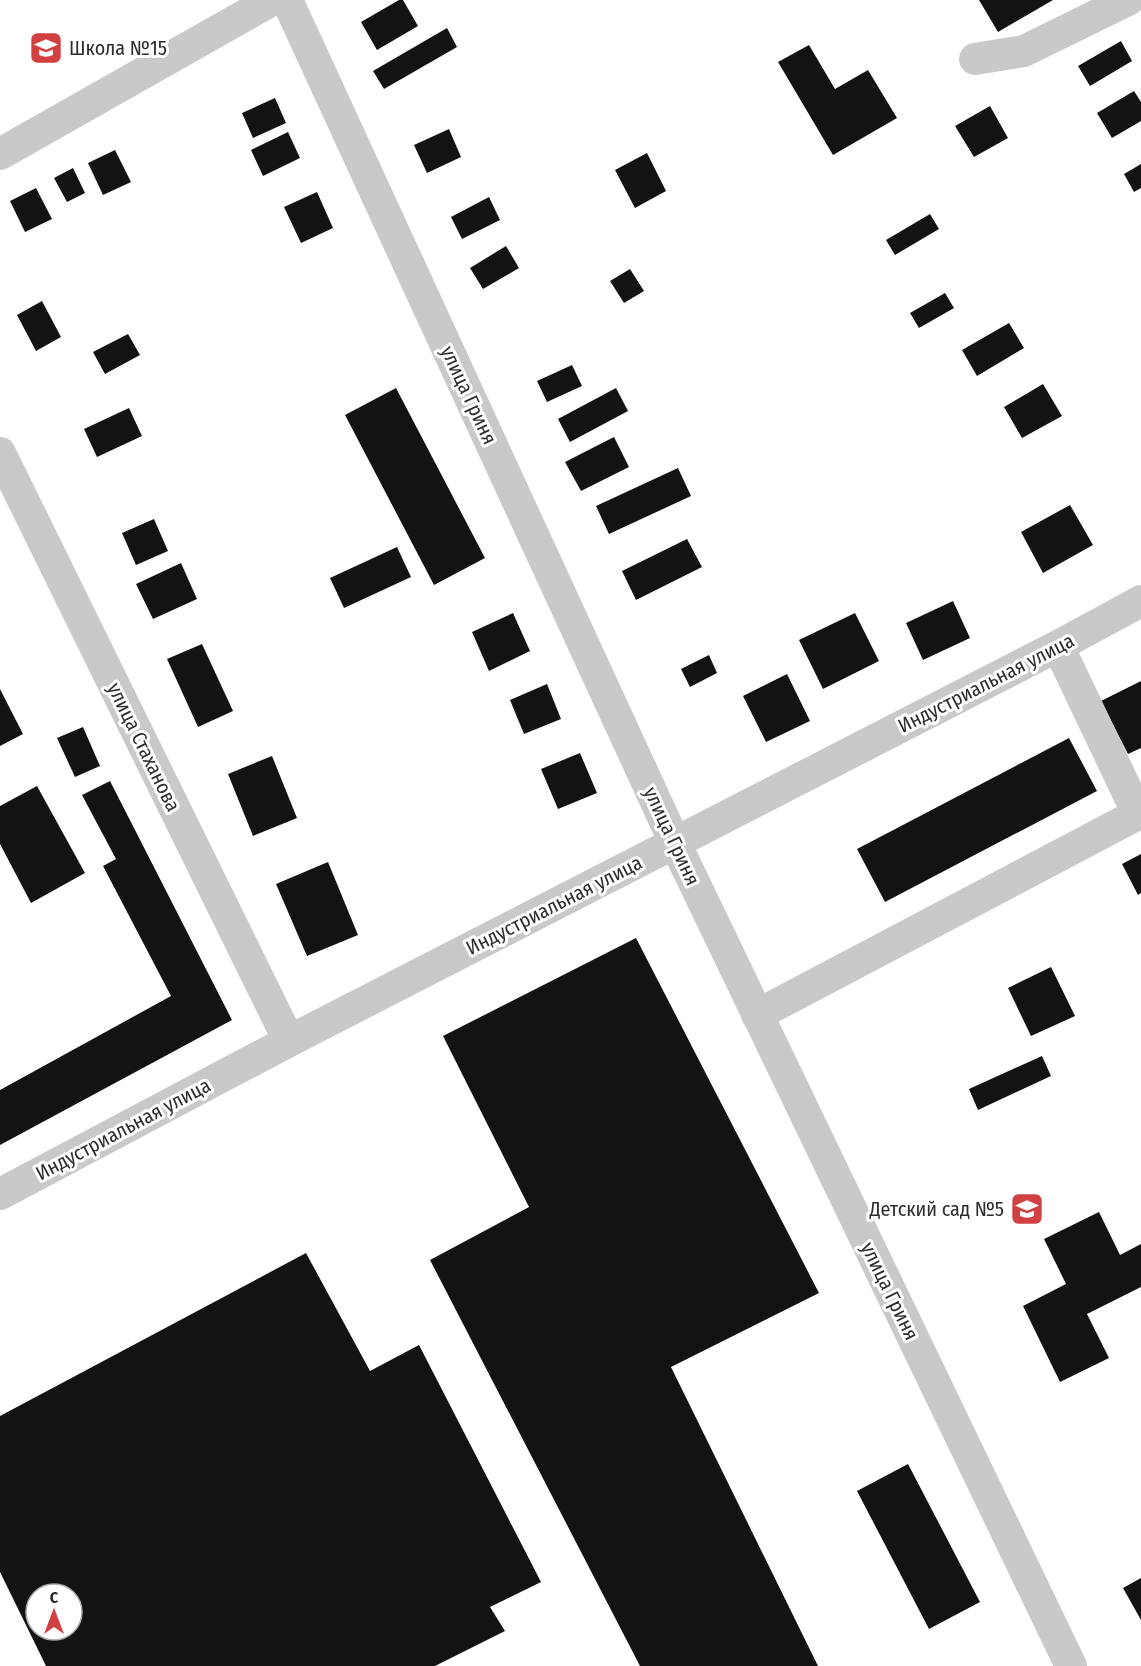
<svg xmlns="http://www.w3.org/2000/svg" width="1141" height="1666" viewBox="0 0 1141 1666" font-family="'Fira Sans Condensed',sans-serif">
  <rect width="100%" height="100%" fill="#fff"/>
  <path fill="#131313" fill-rule="evenodd" d="M399,0H403L418,26L377,50L361,22Z
    M979,0H1053L998,32Z
    M447,28L457,47L384,89L373,71Z
    M1121,41L1132,61L1090,86L1078,66Z
    M809,45L835,89L868,70L897,118L833,155L778,62Z
    M1134,91L1141,102V121L1112,138L1097,113Z
    M275,98L286,123L253,138L242,113Z
    M990,106L1008,138L974,157L955,126Z
    M449,129L461,157L427,173L414,145Z
    M288,132L300,158L263,176L251,150Z
    M115,150L131,182L103,195L88,163Z
    M647,153L666,191L635,208L615,170Z
    M1141,164V188L1134,192L1124,174Z
    M73,168L85,193L67,202L54,178Z
    M36,188L52,219L25,232L10,201Z
    M317,192L333,228L301,243L284,207Z
    M489,197L500,220L462,239L451,217Z
    M930,214L939,229L895,255L886,240Z
    M506,246L519,268L483,289L470,268Z
    M630,269L644,291L624,303L610,281Z
    M945,293L954,308L919,328L910,313Z
    M42,301L61,337L36,351L17,315Z
    M1009,323L1024,348L977,376L962,350Z
    M128,334L140,355L105,374L93,352Z
    M572,365L582,386L547,402L537,381Z
    M1043,384L1062,416L1022,438L1004,407Z
    M396,388L485,558L434,585L345,415Z
    M616,388L628,411L570,442L558,419Z
    M129,408L142,436L97,457L84,429Z
    M614,437L629,467L581,491L565,462Z
    M678,468L691,496L609,534L596,506Z
    M1070,505L1093,545L1043,573L1021,532Z
    M154,519L168,551L136,565L122,533Z
    M687,539L702,567L636,600L622,571Z
    M397,547L411,577L344,608L330,578Z
    M181,563L197,599L153,619L136,584Z
    M953,601L970,638L923,660L906,623Z
    M513,613L530,651L489,671L472,632Z
    M855,613L879,661L823,689L799,640Z
    M202,644L233,711L198,727L167,659Z
    M709,655L717,673L690,687L681,669Z
    M787,674L810,721L766,742L743,696Z
    M1141,681V748L1128,754L1101,701Z
    M547,684L561,719L524,734L510,700Z
    M0,689L23,734L0,746Z
    M83,727L100,766L75,777L57,738Z
    M1069,738L1097,791L885,902L857,849Z
    M580,753L597,793L558,809L541,769Z
    M272,756L297,818L253,836L228,774Z
    M110,781L232,1020L0,1145V1090L171,996L103,866L116,859L82,795Z
    M37,786L85,873L31,903L0,844V806Z
    M1141,854V893L1138,895L1122,864Z
    M328,862L358,935L307,956L276,884Z
    M636,938L819,1293L671,1367L818,1666H640L430,1260L529,1207L443,1036Z
    M1051,967L1075,1016L1031,1036L1008,988Z
    M1042,1056L1051,1076L978,1110L969,1089Z
    M1099,1212L1120,1255L1141,1244V1287L1087,1314L1109,1358L1060,1382L1023,1306L1066,1284L1044,1239Z
    M306,1253L370,1371L419,1345L541,1582L490,1607L505,1631L435,1666H46L0,1572V1416ZM36,1594H72V1630H36Z
    M908,1464L980,1602L929,1629L857,1491Z
    M1141,1578V1620L1123,1588Z"/>
  <g fill="none" stroke-linecap="round" stroke-linejoin="round">
    <path stroke="#c9c9c9" stroke-width="32" d="M287,0L675,843L1071,1666
      M975,59L1024,51L1128,0
      M0,154L272,0
      M0,453L289,1041
      M757,1015L1138,814L1058,646
      M0,1194L289,1041L1058,646L1141,601"/>
  </g>
  <defs>
    <symbol id="school-square" viewBox="-11 -11 22 22"><rect x="-9" y="-9" width="18" height="18" rx="4" fill="#d14142" stroke="#fff"/><path d="M0-5L7-2L0 1L-7-2ZM-4 1L0 2.5L4 1V4Q0 6-4 4Z" fill="#fff"/></symbol>
  </defs>
  <g fill-rule="evenodd">
    <use href="#school-square" x="27" y="29" width="38" height="38"/>
    <use href="#school-square" x="1008" y="1190" width="38" height="38"/>
  </g>
  <g text-anchor="middle" dominant-baseline="central" stroke-width="6" stroke-linejoin="round" paint-order="stroke">
    <g font-size="20" fill="#2c2c2c" stroke="#fff" text-anchor="start">
      <text x="69" y="48">Школа №15</text>
      <text x="1004" y="1209" text-anchor="end">Детский сад №5</text>
    </g>
    <g font-size="20" fill="#2c2c2c" stroke="#fff">
      <text transform="translate(469 395) rotate(65)">улица Гриня</text>
      <text transform="translate(986 683) rotate(-27)">Индустриальная улица</text>
      <text transform="translate(144 747) rotate(64)">улица Стаханова</text>
      <text transform="translate(672 836) rotate(65)">улица Гриня</text>
      <text transform="translate(554 905) rotate(-27)">Индустриальная улица</text>
      <text transform="translate(123 1129) rotate(-28)">Индустриальная улица</text>
      <text transform="translate(890 1291) rotate(64)">улица Гриня</text>
    </g>
  </g>
  <g transform="translate(54 1612)"><circle r="28" fill="#ffffff" stroke="#ababab" stroke-width="1.5"/>
  <path d="M0-4.5L10 22L0 15L-10 22Z" fill="#d14142"/>
  <text y="-9" font-size="16" font-weight="bold" text-anchor="middle" fill="#2c2c2c">С</text>
  </g>
</svg>
